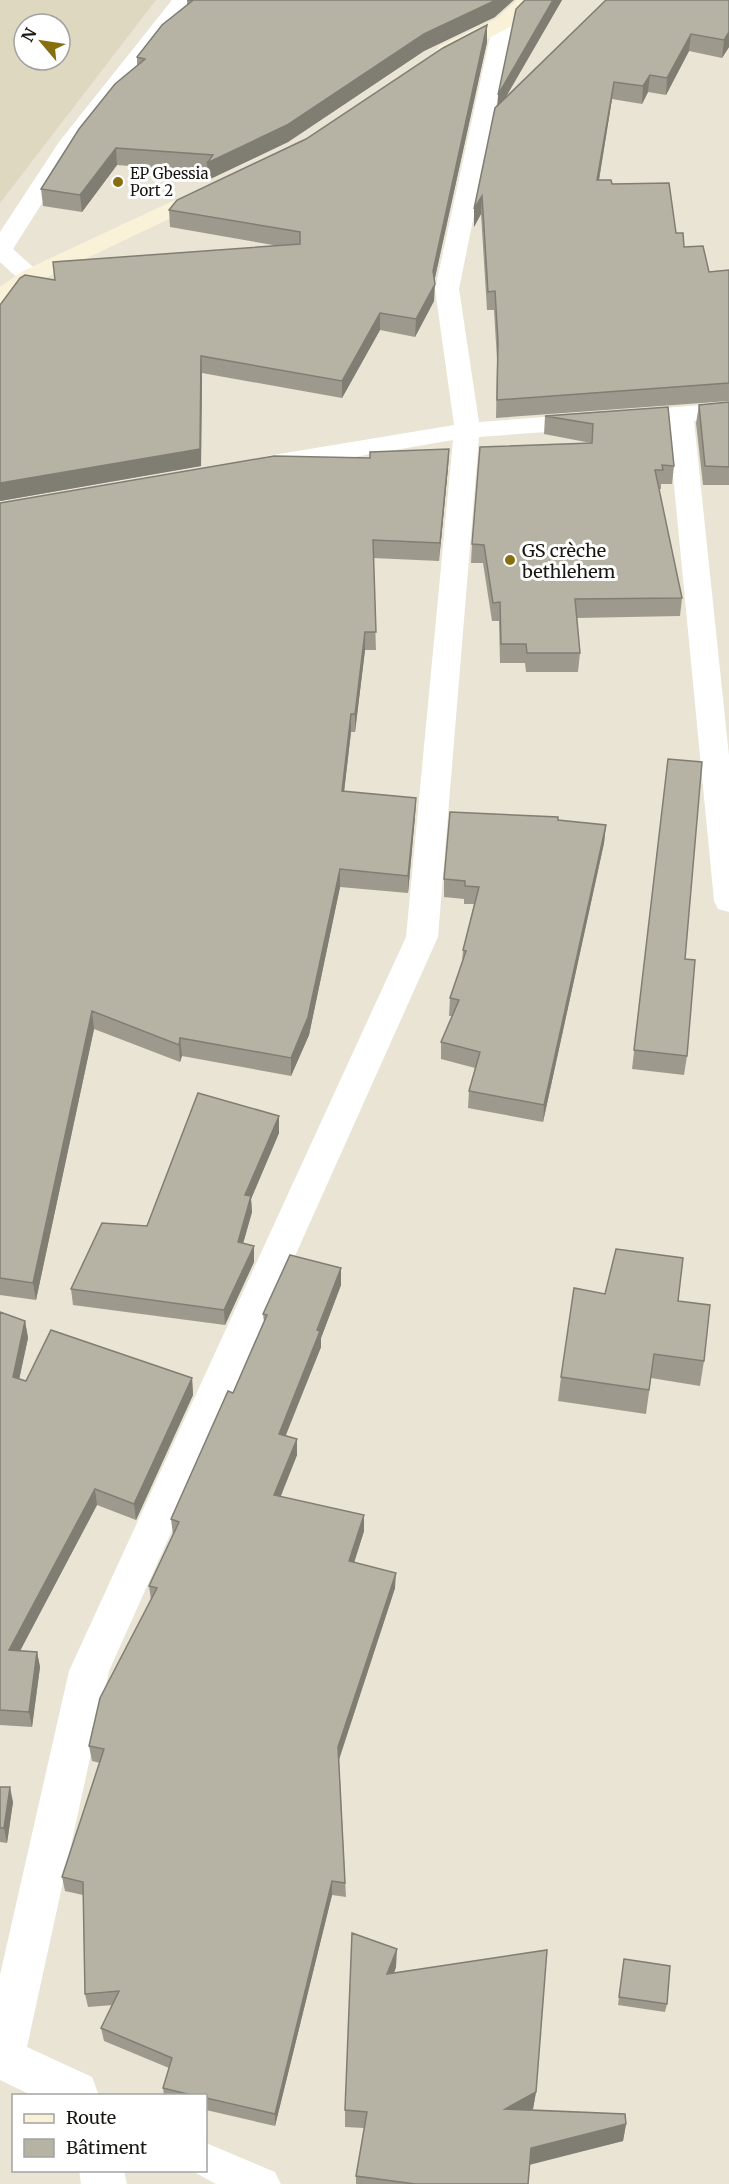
<svg xmlns="http://www.w3.org/2000/svg" width="729" height="2184" viewBox="0 0 729 2184" font-family="Merriweather,serif">
  <rect width="100%" height="100%" fill="#e9e4d4"/>
  <path fill="#dfd8c1" fill-rule="evenodd" d="M0,0H156L0,203ZM24,24H60V60H24Z"/>
  <g fill="none" stroke-linecap="round" stroke-linejoin="round">
    <path fill="#fff" fill-rule="evenodd" d="M206,2143L275,2172L281,2184H216L194,2172L193,2170H206Z"/>
    <path fill="#fff" fill-rule="evenodd" d="M172,0H193L79,145L13,249L43,276L39,281C22,285 12,273 0,262V232L59,142Z
      M503,17L510,19L513,23L459,289L479,422L729,403V419L694,421L729,756V912L718,909L714,901L668,423L479,437L438,937L109,1671L27,2047L92,2077L99,2096H33L0,2080V1975L69,1671L406,937L453,440L267,472L258,469L254,464L258,459L267,456L454,425L435,289L493,23L496,19Z
      M79,2170H124L127,2184H81Z"/>
    <path fill="#faf2d8" fill-rule="evenodd" d="M517,0H539L510,27L455,56L447,57L439,56L436,51L439,46L496,19Z
      M209,184L217,186L220,191L217,196L39,281L8,303L0,305V287L23,271Z"/>
  </g>
  <path fill="#9d9a8d" d="M187,0L495,17L424,51L288,142L208,180L207,172L117,165L82,212L43,206L41,189L137,66V57L187,5Z
    M525,0H562L506,97L729,0V47L722,58L689,51L666,95L648,92L642,104L612,99L599,180L612,184L676,233L684,247L709,272L729,270V401L496,418L497,360L494,310H487L481,214L474,227L497,106Z
    M487,25V42L434,281V301L415,337L380,330L342,398L202,373L201,466L0,501V305L55,280L279,246L170,227L169,210L306,139Z
    M729,402V485H703L696,423L699,405Z
    M668,407L674,466L672,484H661V489H659L682,598L680,616L576,618L580,653L578,672H526L525,663H500L499,621H492L483,563H471L472,544L591,443L544,434L545,416Z
    M449,449L448,467L439,561L373,558L376,650H365L355,732H351L344,792L416,798L415,816L408,893L340,887L309,1035L291,1076L182,1056L180,1062L94,1029L36,1300L0,1295V503L370,458V452Z
    M668,759L685,959L687,1056L684,1075L632,1069Z
    M558,820L606,825L604,843L543,1122L468,1108L469,1091L475,1068L441,1059V1042L452,1016H449L450,998L462,963L463,950L474,904H464V899L444,897V879Z
    M279,1116V1133L251,1199L252,1212L243,1243L254,1246V1262L225,1325L73,1305L71,1289Z
    M341,1268V1285L321,1338V1347L285,1435L297,1439V1455L281,1496L364,1531L354,1562L395,1588L339,1760L346,1897L332,1895L275,2126L206,2110V2096H164L163,2088L169,2068L104,2041L101,2028L113,2005L88,2007L85,1994L83,1895L65,1891L62,1877L100,1763L92,1761L89,1746L151,1600L149,1586L173,1535L171,1519L233,1393L264,1322L263,1314Z
    M605,1294L678,1301L704,1361L700,1386L651,1378L646,1414L558,1401L561,1377Z
    M0,1312L25,1321L28,1338L19,1379L26,1381L192,1378L193,1395L136,1520L97,1505L20,1651L37,1652L40,1667L32,1727L0,1725Z
    M0,1787L13,1802L7,1843L0,1842Z
    M352,1933L396,1967L394,1973L536,2092L533,2109L531,2110L626,2124L623,2141L530,2164L528,2184H356V2176L364,2128L345,2127V2110Z
    M624,1959L667,2004L665,2012L618,2005Z"/>
  <path fill="#807d73" d="M496,0H514L495,17L424,51L288,142L208,180L207,163L424,34Z
    M553,0H562L497,112L498,95Z
    M487,25V42L433,287L435,284L434,301L415,337L416,319L433,271Z
    M729,32V47L722,58L724,40Z
    M691,34L689,51L666,95L667,78Z
    M650,75L648,92L642,104L643,86Z
    M614,82L612,99L596,198L597,180Z
    M116,148L117,165L82,212L80,195Z
    M482,196L481,214L474,227V209Z
    M380,313V330L342,398V381Z
    M201,356L202,373L201,466L0,501V483Z
    M449,449L448,467L439,561L440,543Z
    M365,632V650L355,732V714Z
    M351,714V732L342,809V791Z
    M416,798L415,816L408,893V876Z
    M606,825L604,843L543,1122L544,1105Z
    M340,869V887L309,1035L291,1076V1058Z
    M92,1011L94,1029L36,1300L33,1283Z
    M180,1038L182,1056L180,1062L179,1045Z
    M279,1116V1133L251,1199L252,1212L239,1258L238,1242L245,1195Z
    M254,1246V1262L225,1325L224,1310Z
    M341,1268V1285L321,1338V1347L280,1450L279,1434Z
    M25,1321L28,1338L16,1394L13,1377Z
    M192,1378L193,1395L136,1520L134,1504Z
    M297,1439V1455L275,1510L274,1495Z
    M95,1489L97,1505L12,1666L9,1650Z
    M364,1515V1531L350,1576L349,1561Z
    M396,1573L395,1588L338,1762V1747Z
    M37,1652L40,1667L32,1727L29,1712Z
    M10,1787L13,1802L7,1843L4,1828Z
    M332,1881V1895L275,2126V2114Z
    M397,1949L396,1967L387,1992V1974Z
    M536,2092L533,2109L503,2125L505,2109Z
    M626,2124L623,2141L529,2165L531,2148Z"/>
  <path fill="#b7b3a4" stroke="#807d73" stroke-width="1.5" d="M188,0H496L424,34L287,125L207,163L213,155L116,148L80,195L41,189L79,129L115,84L145,59L137,57L162,25L192,1Z
    M525,0H553L498,95L516,9Z
    M606,0H729V32L724,40L691,34L667,78L650,75L643,86L614,82L597,180H611L612,184L669,183L676,233H683L684,247L703,246L709,272L729,270V383L497,400L498,342L495,291L488,292L482,196L474,209L495,108Z
    M487,25L433,271L435,284L416,319L380,313L342,381L201,356L200,449L0,483V305L20,278L25,275L55,280L53,262L300,244V232L169,210L177,200L306,139L443,48Z
    M729,402V467L705,466L699,405Z
    M668,407L674,466L662,465L663,470H655L682,598L575,599L580,653H527L526,644H501L500,602L493,603L484,545L472,544L480,447L592,443L593,424L545,416Z
    M449,449L440,543L373,540L376,632H365L355,714H351L342,791L416,798L408,876L340,869L308,1017L291,1058L180,1038L179,1045L92,1011L33,1283L0,1278V503L274,456L370,458V452Z
    M668,759L702,762L685,959L695,960L687,1056L634,1050Z
    M450,812L558,817V820L606,825L544,1105L469,1091L480,1052L441,1042L459,1000L450,998L466,951L463,950L479,887L465,886V881L444,879Z
    M198,1093L279,1116L245,1195L251,1196L238,1242L254,1246L224,1310L71,1289L102,1223L147,1226Z
    M616,1249L683,1258L678,1301L710,1305L704,1361L654,1354L649,1390L561,1377L574,1288L605,1294Z
    M290,1255L341,1268L317,1330L320,1331L279,1434L297,1439L274,1495L364,1515L349,1561L396,1573L338,1747L345,1883L332,1881L275,2114L206,2098V2096H195L163,2088L172,2058L101,2028L119,1991L85,1994L83,1882L62,1877L104,1749L89,1746L100,1698L157,1588L149,1586L179,1522L171,1519L228,1391L233,1393L267,1315L263,1314Z
    M0,1312L25,1321L13,1377L26,1381L51,1330L192,1378L134,1504L95,1489L9,1650L37,1652L29,1712L0,1710Z
    M0,1787H10L4,1828H0Z
    M352,1933L397,1949L387,1974L547,1950L536,2092L505,2109L625,2114L626,2124L531,2148L528,2184H415L356,2176L367,2112L345,2110Z
    M624,1959L670,1966L667,2004L619,1997Z"/>
  <g fill="#876f0f" stroke="#fff" stroke-width="2">
    <circle cx="118" cy="182" r="6"/>
    <circle cx="510" cy="560" r="6"/>
  </g>
  <g text-anchor="middle" dominant-baseline="central" stroke-width="6" stroke-linejoin="round" paint-order="stroke">
    <g font-size="15" fill="#181611" stroke="#fff" text-anchor="start">
      <text x="130" y="173">EP Gbessia<tspan x="130" dy="17">Port 2</tspan></text>
    </g>
    <g font-size="18" fill="#181611" stroke="#fff" text-anchor="start">
      <text x="522" y="550">GS crèche<tspan x="522" dy="21">bethlehem</tspan></text>
    </g>
  </g>
  <rect x="12" y="2094" width="195" height="78" fill="#ffffff" stroke="#a3a2a0" stroke-width="1.5"/>
  <rect x="24" y="2114" width="30" height="9" fill="#faf2d8" stroke="#a3a2a0" stroke-width="1.5"/>
  <text x="66" y="2124" font-size="18" fill="#181611">Route</text>
  <rect x="24" y="2139" width="30" height="18" fill="#b7b3a4" stroke="#a3a2a0" stroke-width="1.5"/>
  <text x="66" y="2154" font-size="18" fill="#181611">Bâtiment</text>
  <g transform="translate(42 42) rotate(299)"><circle r="28" fill="#ffffff" stroke="#a3a2a0" stroke-width="1.5"/>
  <path d="M0-4.5L10 22L0 15L-10 22Z" fill="#876f0f"/>
  <text y="-9" font-size="16" font-weight="bold" text-anchor="middle" fill="#181611">N</text>
  </g>
</svg>
